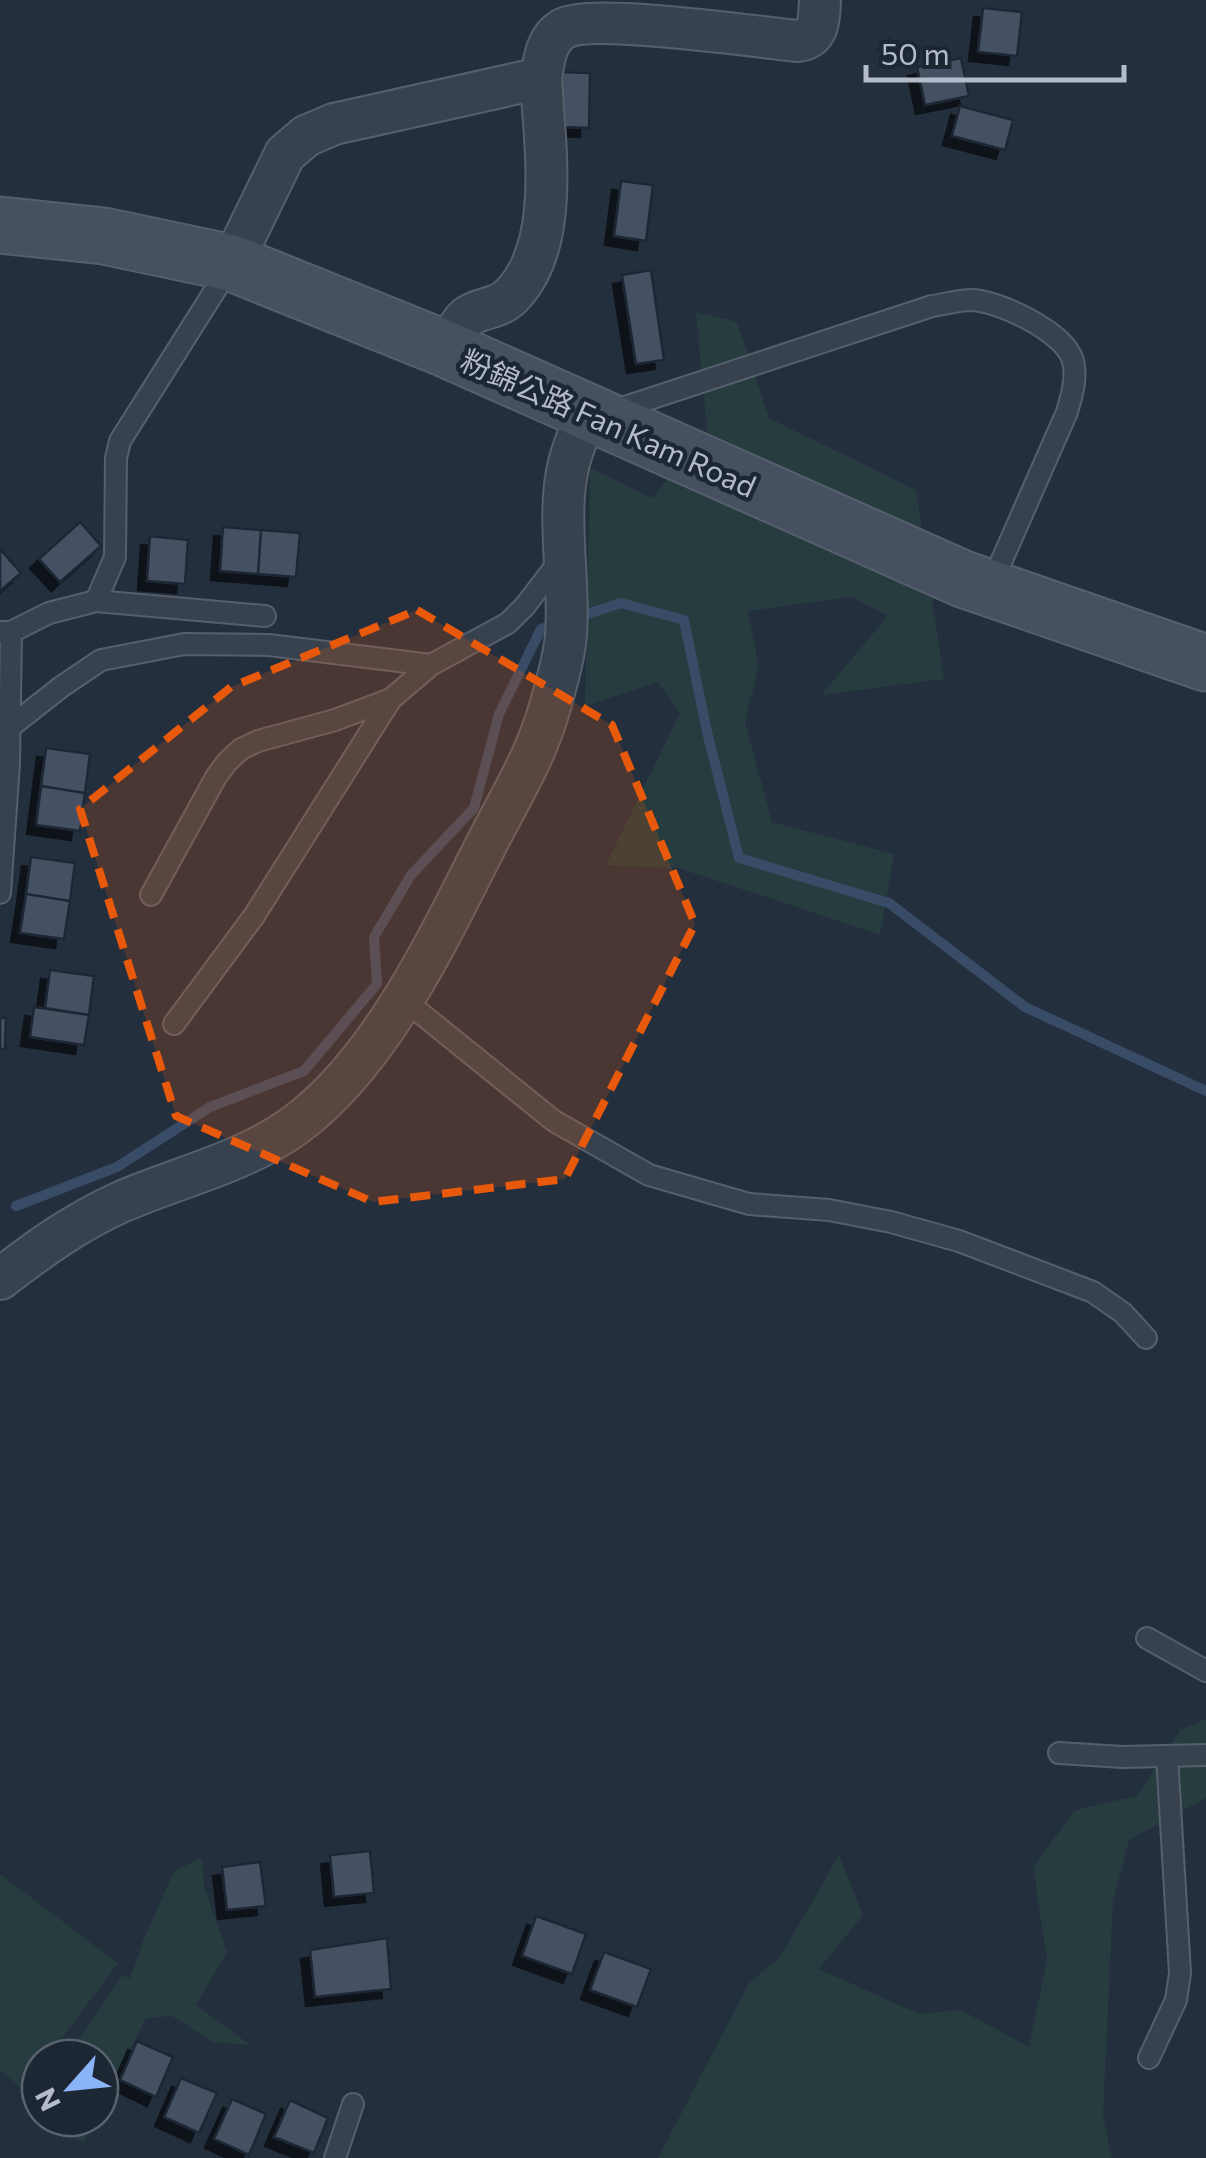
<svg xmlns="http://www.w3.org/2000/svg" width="1206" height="2158" viewBox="0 0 1206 2158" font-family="Commissioner,'Noto Sans TC',sans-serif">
  <defs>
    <filter id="shadow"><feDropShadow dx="-9" dy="9" stdDeviation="0" flood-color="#0009"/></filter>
  </defs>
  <rect width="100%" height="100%" fill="#242f3e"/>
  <path fill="#263c3f" d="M696,312L737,322L769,418L916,490L944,679L821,695L888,616L852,597L748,611L759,666L745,722L772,822L894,854L880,935L678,868L606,865L680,713L658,682L585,706L590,468L652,498L707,431Z
    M1206,1719V1798L1129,1840L1113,1902L1103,2115L1112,2158H658L749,1983L781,1956L839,1855L863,1915L819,1969L919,2014L961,2010L1029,2047L1047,1960L1033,1867L1075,1810L1137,1796L1180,1730Z
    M202,1858L204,1885L227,1952L196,2005L250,2045L213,2042L172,2016L146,2018L100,2109V2058H66L123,1974L130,1979L143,1941L174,1871Z
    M0,1874L118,1963L47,2058H40V2068L24,2090L0,2071Z
    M51,2118H96L83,2143Z"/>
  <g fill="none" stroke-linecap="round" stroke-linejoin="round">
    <path stroke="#394c67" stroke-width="10" d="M590,613L621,603L684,620L707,732L739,858L889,903L1025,1007L1206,1091
      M16,1206L117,1167L210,1107L304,1071L377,984L374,937L411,875L474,808L499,714L541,629L556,624"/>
  </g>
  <path fill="#455162" stroke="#1f2835" stroke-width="2.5" filter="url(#shadow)" d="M983,8L1022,12L1017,56L978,52Z
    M961,58L969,96L925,105L917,67Z
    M560,72L590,73L589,128L559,127Z
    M960,106L1013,120L1005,150L952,136Z
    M621,181L653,185L646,241L614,236Z
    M651,270L664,360L636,364L622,275Z
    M80,522L101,546L60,582L39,559Z
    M223,527L261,530L258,574L220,571Z
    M261,530L300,533L296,577L258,574Z
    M150,536L188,540L185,584L147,581Z
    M0,549L21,573L0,591Z
    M46,748L90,754L85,793L41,786Z
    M41,786L85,793L80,831L36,825Z
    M31,857L75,863L70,901L26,894Z
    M26,894L70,901L64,939L20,933Z
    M50,970L94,976L89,1015L45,1008Z
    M34,1007L89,1015L84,1045L30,1037Z
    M0,1018H6L5,1049H0Z
    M370,1851L374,1893L334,1897L330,1855Z
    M260,1862L266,1906L227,1910L222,1867Z
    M536,1916L586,1934L572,1974L522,1956Z
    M387,1938L391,1989L315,1997L310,1950Z
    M604,1952L651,1969L637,2007L590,1990Z
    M137,2041L173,2057L156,2097L120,2080Z
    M181,2078L217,2093L199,2133L164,2117Z
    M232,2099L266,2114L249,2155L214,2139Z
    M290,2100L328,2118L314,2153L274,2137Z"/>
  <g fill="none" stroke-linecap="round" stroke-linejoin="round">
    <defs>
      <path id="service" d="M613,411L932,306C945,304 959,300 972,300C999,301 1062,331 1072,358C1078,375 1072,395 1067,412L990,587
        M96,601L115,557L116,458L120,441L231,265
        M0,632H11L49,613L96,601L265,616
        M9,728L61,687L101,660L184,644L269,645L431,665
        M0,893L9,763L11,632
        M151,895L216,777L227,762L241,749L258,741L335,720L391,699
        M403,999L554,1121L649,1175L749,1204L829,1210L891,1222L959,1241L1093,1292L1123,1313L1146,1338
        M174,1024L254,916L391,699L431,665L508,623L525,606L561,559
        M1147,1638L1206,1671
        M1059,1753L1123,1757L1206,1755
        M1149,2058L1176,2000L1180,1973L1167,1756
        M335,2158L353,2104"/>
      <path id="minor" d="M232,263L285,154L306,136L334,124L541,78
        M446,349C452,339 458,325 467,317C482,306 500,310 514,293C561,241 544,142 541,78C544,60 546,39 563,29C591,13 757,37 798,41C820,38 819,19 820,0
        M0,1279C39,1249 76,1222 121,1202C178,1177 243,1163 294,1126C382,1062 440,935 488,841C510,798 536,756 549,710C555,689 562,666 565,644C572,588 555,517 569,463C573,446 581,429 587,413"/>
      <path id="secondary" d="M0,225L104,236L232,263L446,349L963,579L1206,663"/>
    </defs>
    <use href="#service" stroke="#565f6c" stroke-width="24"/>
    <use href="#minor" stroke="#565f6c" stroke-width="44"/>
    <use href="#secondary" stroke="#565f6c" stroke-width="59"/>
    <use href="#service" stroke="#38414e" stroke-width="20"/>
    <use href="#minor" stroke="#38414e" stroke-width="40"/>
    <use href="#secondary" stroke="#465061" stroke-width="55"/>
  </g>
  <path fill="#e8590c" fill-opacity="0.2" stroke="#e8590c" stroke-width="8" stroke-dasharray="20 12" stroke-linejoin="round" d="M417,610L612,725L695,924L565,1179L373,1202L176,1116L80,809L231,687Z"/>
  <g text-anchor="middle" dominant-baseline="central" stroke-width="9" stroke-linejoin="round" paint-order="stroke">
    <g font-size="30" fill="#b4bcc9" stroke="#1d2633">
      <text transform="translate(609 422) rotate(24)">粉錦公路 Fan Kam Road</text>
    </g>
  </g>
  <g transform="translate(70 2088) rotate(243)"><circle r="48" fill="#1d2633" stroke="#59626f" stroke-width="2.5"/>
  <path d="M0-8L18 38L0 25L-18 38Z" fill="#8ab4f8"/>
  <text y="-15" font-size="28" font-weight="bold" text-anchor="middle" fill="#b4bcc9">N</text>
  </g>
  <path d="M866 65v15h258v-15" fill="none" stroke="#b4bcc9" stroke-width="5"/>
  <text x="881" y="65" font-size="30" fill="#b4bcc9" stroke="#1d2633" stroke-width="8" paint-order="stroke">50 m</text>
</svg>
